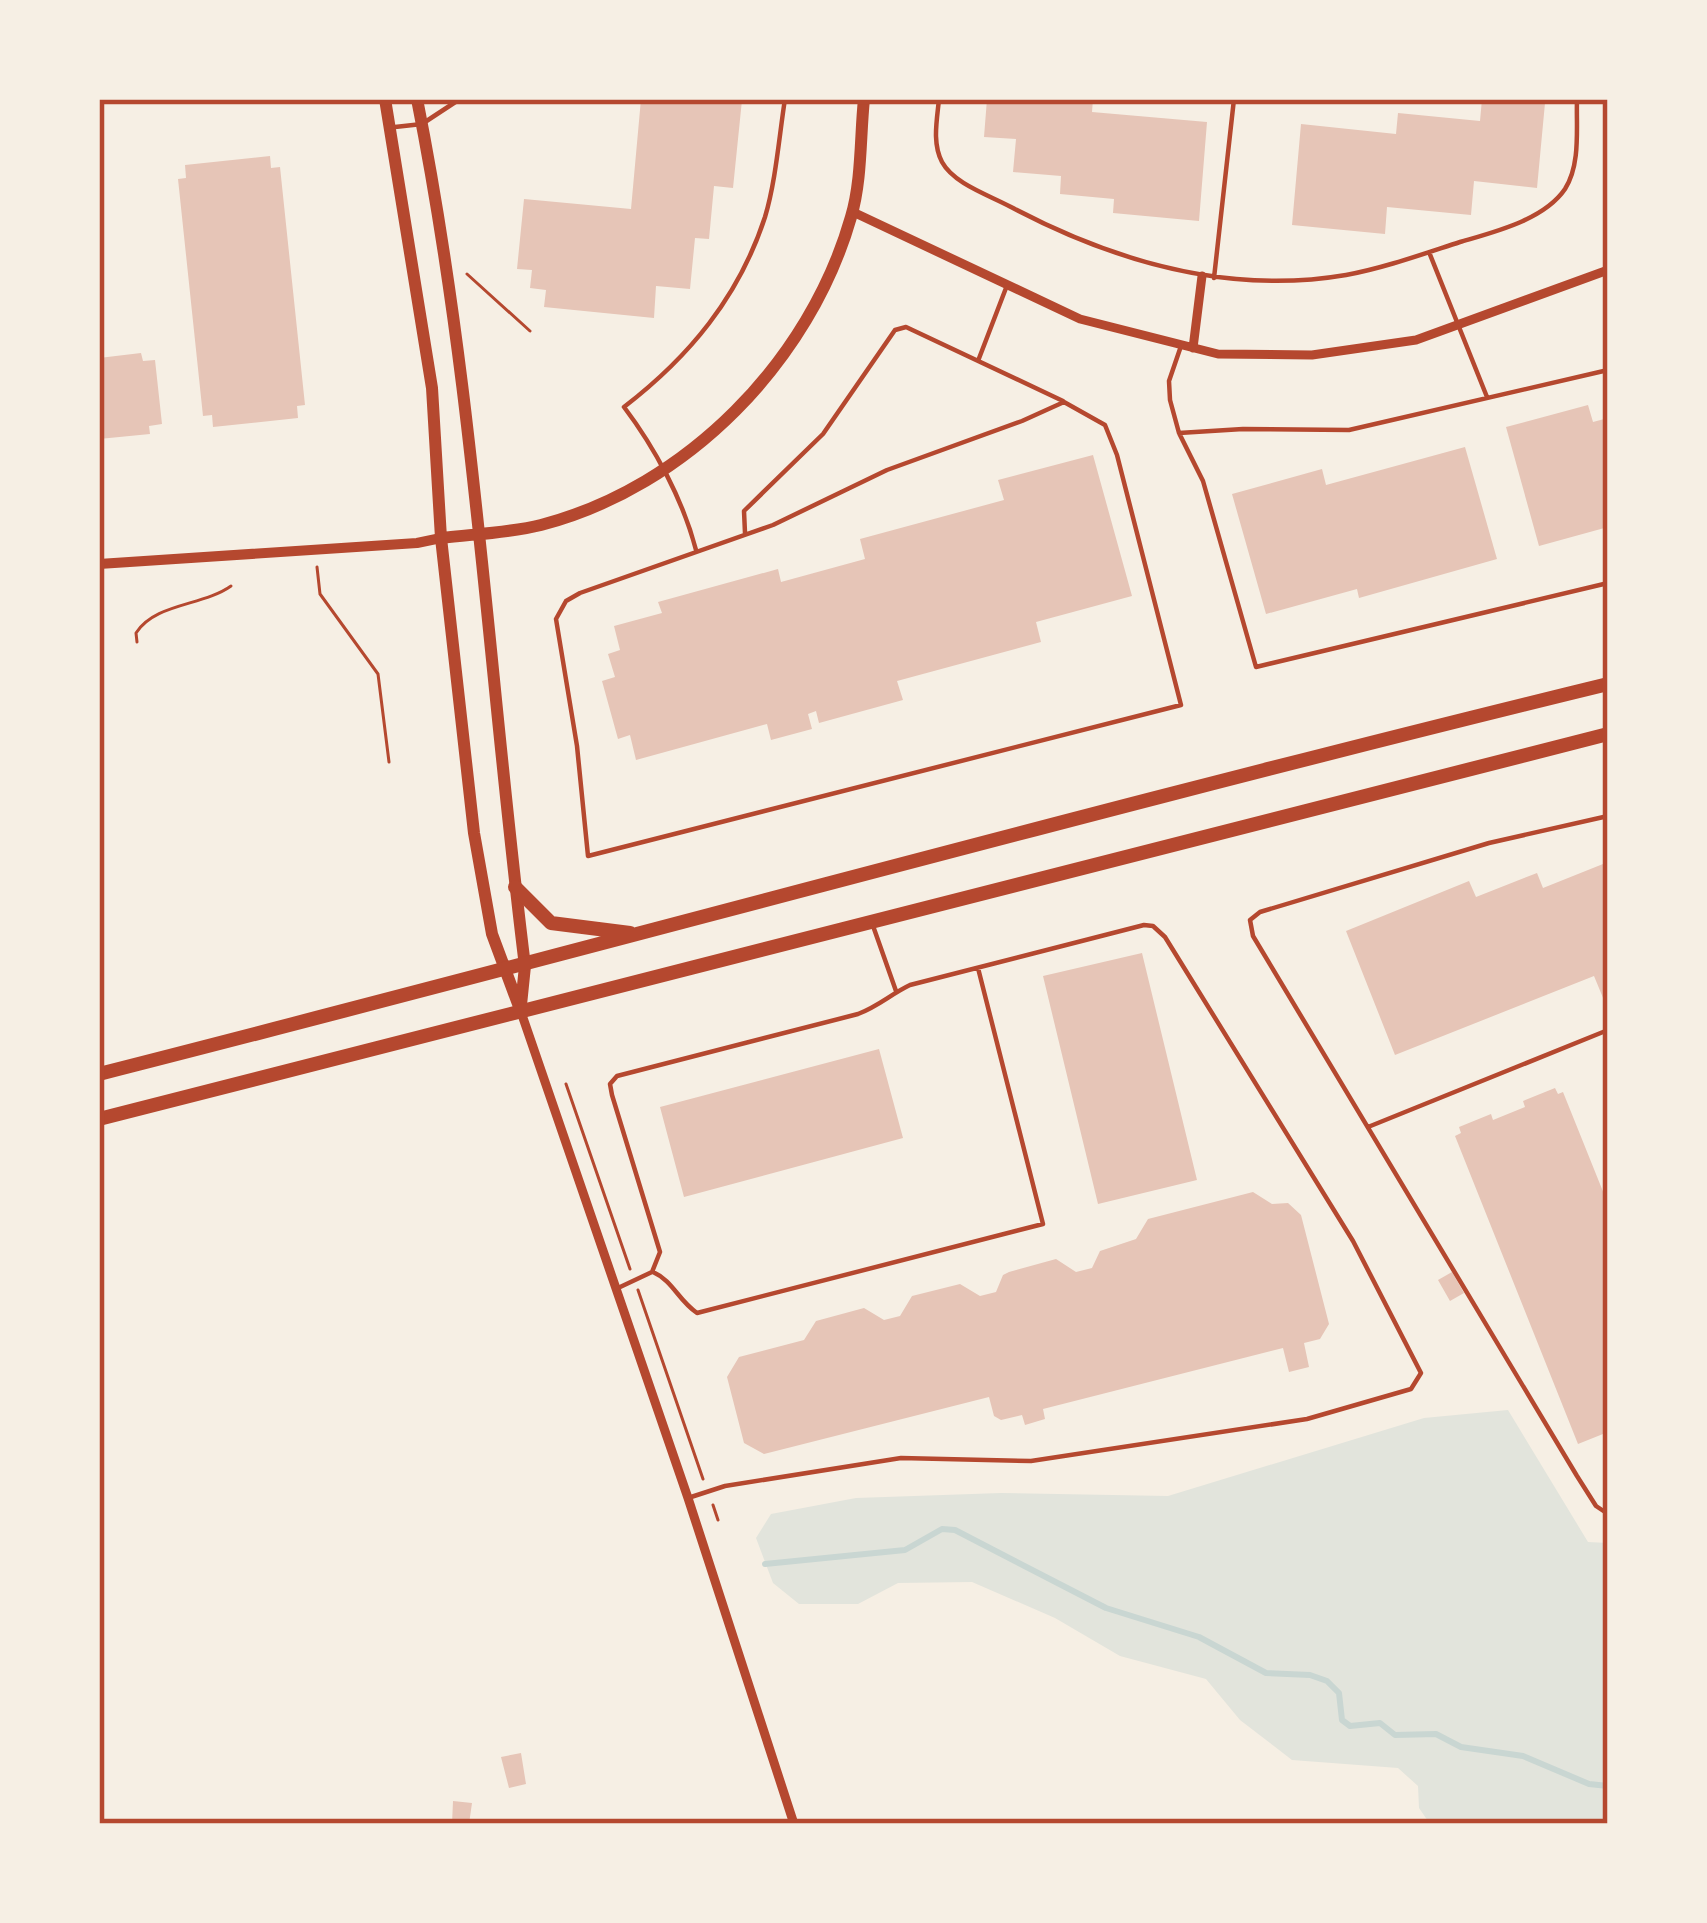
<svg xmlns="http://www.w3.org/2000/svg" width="1707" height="1923" viewBox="0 0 1707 1923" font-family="Montserrat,sans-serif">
  <rect width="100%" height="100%" fill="#f6efe4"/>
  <path fill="#e2e4dc" d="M1508,1410L1588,1542L1608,1543V1824H1430L1419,1808L1418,1786L1398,1768L1292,1760L1240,1720L1206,1679L1120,1656L1055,1618L972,1582L898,1583L858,1604H799L773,1583L756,1538L771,1514L856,1498L1001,1493L1168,1496L1424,1418Z"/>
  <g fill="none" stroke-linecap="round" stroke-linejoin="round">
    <path stroke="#c9d6d2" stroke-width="6" d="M765,1564L905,1550L942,1529L955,1530L1106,1608L1199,1637L1266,1673L1310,1675L1327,1681L1339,1693L1342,1720L1350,1726L1380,1723L1395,1735L1436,1734L1461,1747L1523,1756L1589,1784L1608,1786"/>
  </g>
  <path fill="#e6c5b7" d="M641,99L742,100L733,188L714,186L709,239L695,238L690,289L656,286L654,318L544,307L546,290L530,288L532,270L517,269L524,199L631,209Z
    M987,99H1093L1092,112L1207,122L1199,221L1113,213L1114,199L1060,194L1061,176L1013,172L1016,139L984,137Z
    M1482,99L1545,103L1537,188L1474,181L1471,215L1387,207L1385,234L1292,225L1301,124L1396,134L1398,113L1480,121Z
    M270,156L271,168L280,167L305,405L297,406L298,418L213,427L212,415L203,416L178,179L186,178L185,165Z
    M141,353L143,361L155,360L162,424L149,426L150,434L99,439V358Z
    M1588,405L1593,422L1608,418V527L1539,546L1506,427Z
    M1465,447L1497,559L1359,598L1357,589L1266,614L1232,494L1322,469L1326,485Z
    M1093,455L1132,596L1036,622L1041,642L897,681L903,700L819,723L816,711L808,714L812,729L771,740L767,724L636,760L630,735L618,739L602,681L615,677L608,654L620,650L614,626L662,613L658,602L778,569L781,582L865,559L860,539L1004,500L998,480Z
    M1608,862V971L1603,972L1608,984V1010L1594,976L1395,1055L1346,931L1469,881L1476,897L1537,873L1543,888Z
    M1142,953L1197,1180L1098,1204L1043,976Z
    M879,1049L903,1138L684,1197L660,1107Z
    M1555,1088L1558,1094L1563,1092L1608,1204V1432L1578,1444L1455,1136L1461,1133L1459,1127L1491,1114L1493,1120L1525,1107L1523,1101Z
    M1253,1192L1272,1204L1288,1203L1301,1215L1329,1324L1320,1339L1304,1343L1309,1367L1289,1372L1283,1348L1043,1409L1045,1419L1025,1425L1022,1415L1001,1420L994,1416L989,1397L764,1454L744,1443L727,1377L739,1357L804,1340L816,1321L864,1308L884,1320L900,1316L912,1296L960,1284L980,1296L996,1292L1003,1275L1009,1272L1056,1259L1076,1272L1092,1268L1100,1251L1136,1239L1148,1219Z
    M1452,1272L1464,1293L1450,1301L1438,1280Z
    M521,1753L526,1784L509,1788L501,1757Z
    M453,1801L472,1803L469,1824H452Z"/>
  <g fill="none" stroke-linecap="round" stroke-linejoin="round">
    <path stroke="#b5482f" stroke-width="3" d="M467,274L530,331
      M317,567L320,594L378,674L389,762
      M137,642L136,633C155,603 203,606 231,586
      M566,1084L630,1269
      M638,1290L703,1479
      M713,1505L718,1520"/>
    <path stroke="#b5482f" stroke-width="4.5" d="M939,99C937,120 932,143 942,162C954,184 989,195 1011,207C1113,261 1229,295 1346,275C1384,268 1423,254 1460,242C1494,232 1544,220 1565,189C1581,164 1576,127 1577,99
      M1605,99L1608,107
      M395,127L422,124L460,99
      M1429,252L1487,397
      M1214,278L1234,99
      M1181,346L1169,381L1170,400L1179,433L1203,481L1256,667L1608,583
      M978,361L1006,288
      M1064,402L1105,425L1117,455L1181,705L588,856L577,746L556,619L566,601L580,593L773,525L887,470L1022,421Z
      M1179,433L1243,429L1349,430L1608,370
      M745,533L744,511L823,434L895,330L906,327L1063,401
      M696,550C683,500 655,448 624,407C689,357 739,297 765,217C776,180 779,137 785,99
      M1608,816L1489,843L1260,912L1250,920L1253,936L1577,1476L1596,1506L1608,1514
      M872,923L896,991
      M1368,1127L1608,1030
      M653,1272C673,1281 678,1300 697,1313L1043,1224L978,968
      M618,1288L652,1272L660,1252L612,1095L610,1084L617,1076L858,1014C879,1006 891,994 910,985L1144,925L1153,926L1165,937L1353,1241L1421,1373L1411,1389L1307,1419L1031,1461L901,1458L725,1486L688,1498"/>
    <path stroke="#b5482f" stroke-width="9" d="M853,212L1080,319L1218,354L1312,355L1416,340L1608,270
      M1193,348L1202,276
      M521,1012L688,1498L794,1824"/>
    <path stroke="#b5482f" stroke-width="10" d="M99,564L417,543L441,538"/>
    <path stroke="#b5482f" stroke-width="12" d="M385,99L432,388L441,538L474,833L492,934L521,1012
      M417,99C474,385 489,677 525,966L521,1005
      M441,538C474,534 509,533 541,525C687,487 810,361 851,217C862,180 860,137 864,99"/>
    <path stroke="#b5482f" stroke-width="14" d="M515,887L551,923L630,933
      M99,1074C602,946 1103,807 1608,684
      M99,1119L1608,734"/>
  </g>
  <rect width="1707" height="1923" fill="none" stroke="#f6efe4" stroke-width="204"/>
  <rect x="102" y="102" width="1503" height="1719" fill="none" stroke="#b5482f" stroke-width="4.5"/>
</svg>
